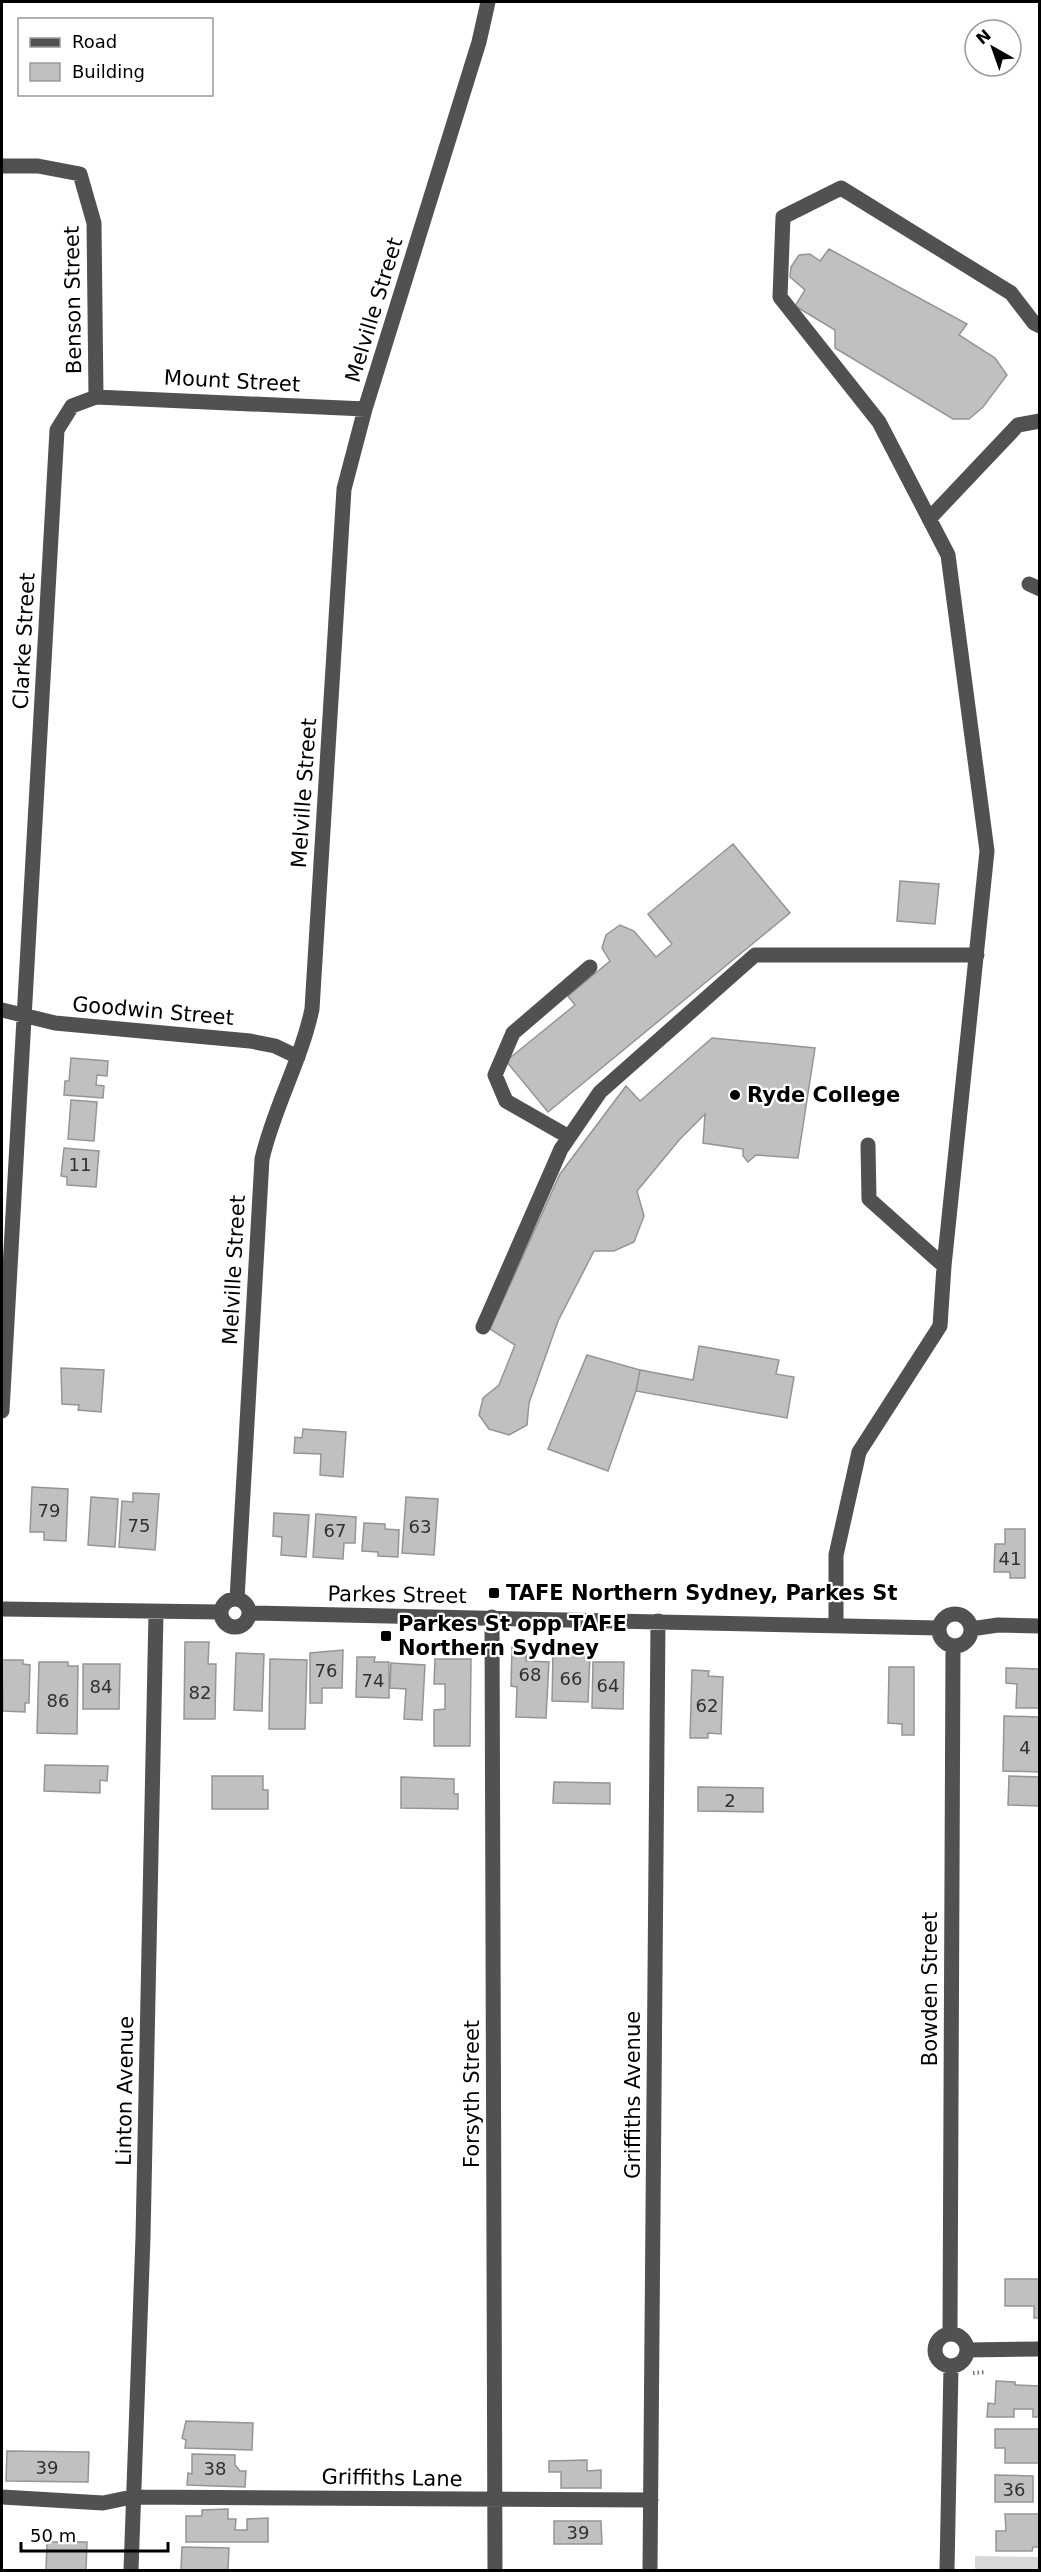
<svg xmlns="http://www.w3.org/2000/svg" width="1041" height="2572" viewBox="0 0 1041 2572" font-family="'DejaVu Sans',sans-serif">
  <rect width="100%" height="100%" fill="#fff"/>
  <path fill="#d8d8d8" d="M975,2556L1039,2557V2570H975Z"/>
  <path fill="#c0c0c0" stroke="#959595" stroke-width="1.5" d="M829,249L967,324L959,335L995,358L1007,375L983,407L969,419H953L835,348V330L795,306L805,290L790,277L791,267L799,255L810,254L820,261Z
    M733,844L790,913L548,1112L506,1061L575,1005L568,996L610,961L602,948L606,935L620,925L634,931L656,957L672,944L648,914Z
    M900,881L939,884L935,924L897,921Z
    M712,1038L815,1048L798,1158L756,1155L748,1162L743,1156V1149L703,1143L705,1114L680,1139L637,1191L644,1216L634,1242L614,1251H594L558,1321L529,1403L527,1425L509,1435L489,1429L479,1415L483,1398L499,1385L515,1345L490,1329L560,1174L626,1086L640,1101Z
    M71,1058L108,1061L107,1076L97,1075L96,1085L104,1086L103,1098L64,1095L65,1081H69Z
    M71,1100L97,1102L94,1141L68,1139Z
    M64,1148L99,1151L96,1187L67,1185V1177L61,1176Z
    M699,1346L779,1360L776,1374L794,1377L787,1418L636,1391L640,1370L693,1380Z
    M587,1355L640,1370L636,1391L608,1471L548,1449Z
    M61,1368L104,1370L101,1412L78,1410L79,1405L62,1404Z
    M303,1429L346,1432L343,1477L320,1475L321,1454L294,1453L295,1437L302,1438Z
    M32,1487L68,1489L66,1541L44,1540V1532H30Z
    M133,1493L159,1494L155,1550L119,1547L122,1501L133,1502Z
    M91,1497L118,1499L115,1547L88,1545Z
    M406,1497L438,1499L434,1555L402,1553Z
    M274,1513L309,1515L306,1557L281,1555L282,1537L273,1536Z
    M316,1514L356,1517L355,1543H344L343,1559L313,1557Z
    M364,1523L385,1524V1529L399,1530L398,1557L378,1556V1552L362,1551Z
    M1005,1529H1025V1578H1010V1572H994L995,1544H1005Z
    M185,1642H209L208,1664H216L215,1719H184Z
    M512,1647H527L526,1661L549,1662L546,1718L516,1717L517,1687L511,1686Z
    M343,1650L342,1688H322V1703H310V1653Z
    M236,1653L264,1654L262,1711L234,1710Z
    M553,1653L590,1655L588,1702L552,1701Z
    M357,1657H375L374,1662H389V1698L356,1697Z
    M270,1659L307,1660L305,1729H269Z
    M435,1659H471L470,1746H434V1710L445,1709V1684H434Z
    M2,1660H23V1664L30,1665L29,1703H25V1712L3,1711Z
    M39,1662H68V1666H78L77,1734L37,1733Z
    M593,1662H624L623,1709L592,1708Z
    M391,1663L425,1665L422,1720L404,1719L406,1689L390,1688Z
    M83,1664H120L119,1709H83Z
    M889,1667H914V1735H902V1724L888,1723Z
    M1006,1668L1040,1669V1708H1016L1017,1684L1006,1683Z
    M692,1670L709,1671L708,1676L723,1677L721,1734L708,1733V1738H690Z
    M1004,1716L1040,1717V1772L1003,1771Z
    M45,1765L108,1766L107,1781L100,1780V1793L44,1791Z
    M212,1776H263V1790H268V1809H212Z
    M1009,1776L1040,1777V1806L1008,1805Z
    M401,1777L454,1779V1794H458V1809L401,1808Z
    M554,1782L610,1783V1804L553,1803Z
    M698,1787L763,1788V1812L698,1811Z
    M1005,2279H1040V2318H1034V2306H1005Z
    M996,2381L1015,2382V2385L1040,2386V2417H1033V2409H1014V2417H987L988,2403L995,2404Z
    M186,2421L253,2423L252,2450L185,2448L186,2440L182,2438Z
    M995,2429H1040V2463H1005V2448H995Z
    M7,2451L89,2452L88,2482L6,2481Z
    M192,2454L235,2455V2465L240,2471H246L245,2487L187,2485L188,2473L192,2474Z
    M587,2460V2471L601,2470V2488H561V2472H549V2461Z
    M995,2475L1033,2476V2502H995Z
    M228,2509V2519H236L235,2530H247V2519L268,2518V2542H186V2516H202V2510Z
    M1005,2514H1040V2547H1033L1032,2551H996V2531H1006Z
    M554,2521H601L602,2544H554Z
    M47,2542H87L86,2570H46Z
    M182,2547L229,2548L228,2570H181Z"/>
  <g fill="none" stroke-linecap="round" stroke-linejoin="round">
    <path stroke="#737373" stroke-width="4" stroke-dasharray="1.5 3" stroke-linecap="butt" d="M973,2373L986,2372"/>
    <path stroke="#515151" stroke-width="15" d="M2,166H38L80,174L94,223L96,397
      M929,519L1018,425L1040,421
      M1029,584L1040,589
      M2,1010L55,1023L250,1041L275,1046L298,1057
      M569,1137L506,1101L495,1075L513,1033L590,967
      M868,1145L869,1199L944,1266
      M483,1327L561,1149L600,1092L755,955H977
      M2,1411L57,430L72,406L96,397L365,409
      M221 1613a14 14 0 1 1 28 0a14 14 0 1 1-28 0Z
      M237,1599L262,1159C274,1107 301,1061 312,1009L344,489L365,409L479,42L488,2
      M2,1609L220,1612
      M249,1613L939,1628
      M939 1630a16 16 0 1 1 32 0a16 16 0 1 1-32 0Z
      M492,1617L495,2570
      M836,1625V1555L859,1452L940,1326L944,1266L987,851L948,555L879,422L780,297L783,217L841,188L1011,293L1034,323L1040,326
      M971,1629L998,1625L1040,1626
      M950,2333L953,1646
      M935 2350a16 16 0 1 1 32 0a16 16 0 1 1-32 0Z
      M967,2350L1040,2349
      M2,2497L103,2503L132,2497L651,2500
      M131,2570L143,2237L156,1613
      M650,2570L658,1621
      M947,2570L951,2366"/>
  </g>
  <g fill="#000" stroke="#fff" stroke-width="2">
    <circle cx="735" cy="1095" r="6"/>
    <rect x="488" y="1587" width="12" height="12" rx="3"/>
    <rect x="380" y="1630" width="12" height="12" rx="3"/>
  </g>
  <g text-anchor="middle" dominant-baseline="central" stroke-width="4.5" stroke-linejoin="round" paint-order="stroke">
    <g font-size="18" fill="#303030">
      <text x="80" y="1164">11</text>
      <text x="49" y="1510">79</text>
      <text x="139" y="1525">75</text>
      <text x="420" y="1526">63</text>
      <text x="335" y="1530">67</text>
      <text x="1010" y="1558">41</text>
      <text x="326" y="1670">76</text>
      <text x="530" y="1674">68</text>
      <text x="571" y="1678">66</text>
      <text x="373" y="1680">74</text>
      <text x="608" y="1685">64</text>
      <text x="101" y="1686">84</text>
      <text x="200" y="1692">82</text>
      <text x="58" y="1700">86</text>
      <text x="707" y="1705">62</text>
      <text x="1025" y="1747">4</text>
      <text x="730" y="1800">2</text>
      <text x="47" y="2467">39</text>
      <text x="215" y="2468">38</text>
      <text x="1014" y="2489">36</text>
      <text x="578" y="2532">39</text>
    </g>
    <g font-size="21" fill="#000" stroke="#fff">
      <text transform="translate(73 300) rotate(-91)">Benson Street</text>
      <text transform="translate(374 310) rotate(-73)">Melville Street</text>
      <text transform="translate(232 381) rotate(3)">Mount Street</text>
      <text transform="translate(24 641) rotate(-87)">Clarke Street</text>
      <text transform="translate(304 793) rotate(-86)">Melville Street</text>
      <text transform="translate(153 1011) rotate(5)">Goodwin Street</text>
      <text transform="translate(234 1270) rotate(-87)">Melville Street</text>
      <text transform="translate(397 1595) rotate(1)">Parkes Street</text>
      <text transform="translate(930 1989) rotate(-90)">Bowden Street</text>
      <text transform="translate(125 2091) rotate(-89)">Linton Avenue</text>
      <text transform="translate(472 2094) rotate(-90)">Forsyth Street</text>
      <text transform="translate(633 2095) rotate(-90)">Griffiths Avenue</text>
      <text transform="translate(392 2478) rotate(1)">Griffiths Lane</text>
    </g>
    <g font-size="21" font-weight="bold" fill="#000" stroke="#fff" text-anchor="start">
      <text x="747" y="1095">Ryde College</text>
      <text x="506" y="1593">TAFE Northern Sydney, Parkes St</text>
      <text x="398" y="1624">Parkes St opp TAFE<tspan x="398" dy="24">Northern Sydney</tspan></text>
    </g>
  </g>
  <rect width="1041" height="2572" fill="none" stroke="#000000" stroke-width="6"/>
  <rect x="18" y="18" width="195" height="78" fill="#ffffff" stroke="#999999" stroke-width="1.5"/>
  <rect x="30" y="38" width="30" height="9" fill="#515151" stroke="#999999" stroke-width="1.5"/>
  <text x="72" y="48" font-size="18" fill="#000000">Road</text>
  <rect x="30" y="63" width="30" height="18" fill="#c0c0c0" stroke="#999999" stroke-width="1.5"/>
  <text x="72" y="78" font-size="18" fill="#000000">Building</text>
  <g transform="translate(993 48) rotate(320)"><circle r="28" fill="#ffffff" stroke="#999999" stroke-width="1.5"/>
  <path d="M0-4.5L10 22L0 15L-10 22Z" fill="#000000"/>
  <text y="-9" font-size="16" font-weight="bold" text-anchor="middle" fill="#000000">N</text>
  </g>
  <path d="M21 2542v9h147v-9" fill="none" stroke="#000000" stroke-width="3"/>
  <text x="30" y="2542" font-size="18" fill="#000000" stroke="#ffffff" stroke-width="4.5" paint-order="stroke">50 m</text>
</svg>
